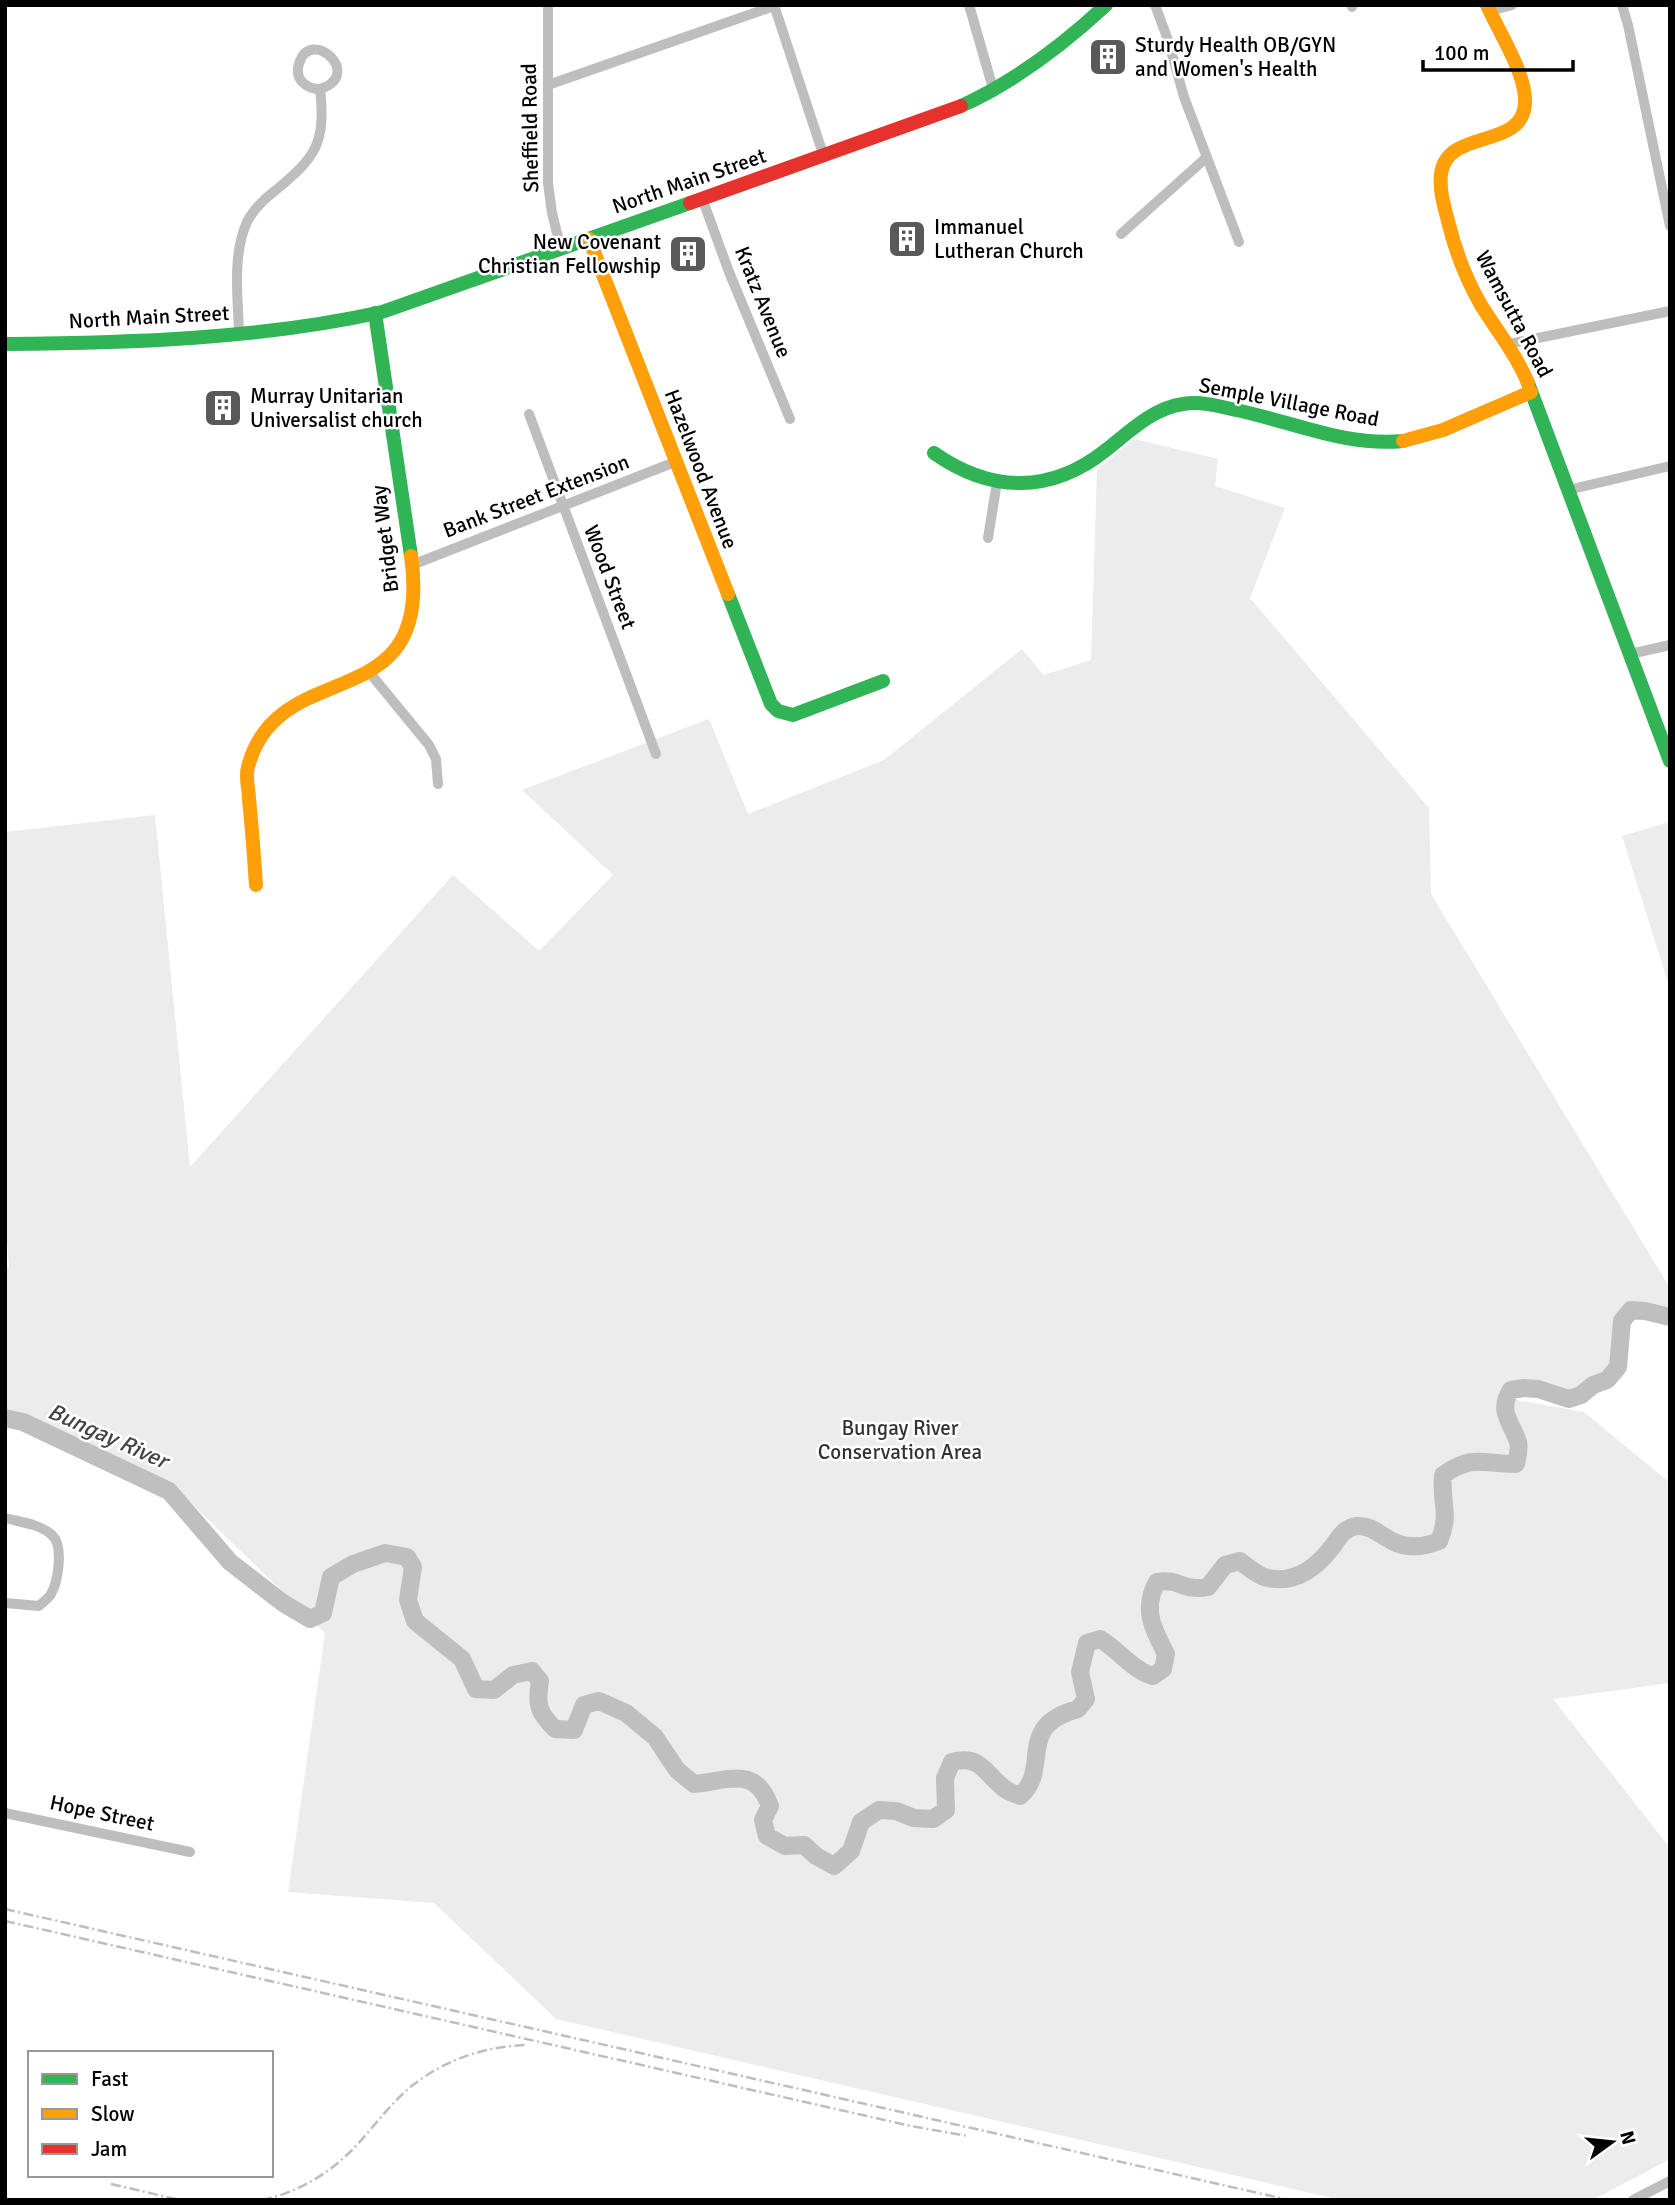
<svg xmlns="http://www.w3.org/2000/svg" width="1675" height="2205" viewBox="0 0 1675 2205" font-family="Signika,sans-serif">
  <rect width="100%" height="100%" fill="#fff"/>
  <path fill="#ececec" d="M1134,439L1218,459L1215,486L1285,508L1250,598L1429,808L1431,894L1670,1288V1317L1645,1311L1631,1310L1622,1321L1618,1367L1607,1380L1593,1385L1581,1395L1569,1399L1538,1389L1524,1388L1511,1390L1505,1398L1584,1412L1670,1483V1683L1553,1699L1670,1848V2159L1593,2200H1341L556,2019L434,1903L288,1892L325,1633L186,1498L5,1415V1268L9,1267L5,1213V832L155,815L190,1167L453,875L539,951L613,875L522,790L709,719L748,814L884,760L1022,649L1044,675L1091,660L1097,470Z
    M1670,822V989L1622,836Z"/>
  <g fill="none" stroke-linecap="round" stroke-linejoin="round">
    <path stroke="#bfbfbf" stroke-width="18" d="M5,1418L23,1422L169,1491L230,1562L283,1603L310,1619L323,1613L331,1577L353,1564L385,1553L407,1557L413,1567L408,1600L415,1621L462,1659L476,1689L494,1690L513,1675L532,1671L540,1681C536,1704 538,1712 555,1729L574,1730L584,1705L599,1701L626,1713L655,1737L677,1770L694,1784C728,1781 755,1765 770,1806L763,1820L767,1836L785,1846L804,1845L816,1856L834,1866L851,1851L861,1822L879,1810L896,1811L914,1818L933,1819L946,1810L945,1778L952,1762C981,1754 985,1774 1005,1789C1009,1792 1015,1794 1020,1796C1052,1768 1014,1726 1078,1709L1086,1699L1080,1672L1087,1643L1100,1639C1119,1650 1132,1670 1153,1676L1163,1669L1166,1654C1153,1629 1142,1609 1157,1582C1180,1578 1183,1592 1208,1587L1225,1565L1240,1561C1248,1567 1258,1576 1268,1578C1295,1584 1317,1567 1333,1546C1339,1537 1345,1527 1357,1526C1371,1525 1380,1535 1392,1541C1407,1549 1424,1547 1439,1541C1451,1514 1440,1501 1443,1475C1473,1454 1483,1464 1516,1464C1517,1458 1520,1449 1518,1442C1512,1423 1497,1411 1511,1390L1524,1388L1538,1389L1569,1399L1581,1395L1593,1385L1607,1380L1618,1367L1622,1321L1631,1310L1645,1311L1670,1317"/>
    <path stroke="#bebebe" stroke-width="10" d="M548,5V183L552,213L561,249
      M774,5L824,157
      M969,5L994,92
      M1155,5L1168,40L1184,97L1239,242
      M1352,5V7
      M1622,5L1628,25L1670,226
      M1490,11L1512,5
      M548,85L774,6
      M702,198L729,272L790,419
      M1121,234L1207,157
      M239,333C238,298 232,255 247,222C254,208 264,199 276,190C316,157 326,143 320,89C365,75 310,25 299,64C294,79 306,89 320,89
      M1509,344L1670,311
      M529,414L656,754
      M1568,490L1670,466
      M988,538L997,482
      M412,565L675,462
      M1630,654L1670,645
      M369,672L429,745L436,759L438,784
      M5,1518C20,1522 40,1524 52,1535C64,1546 58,1582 51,1594C48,1599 43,1602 39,1606L5,1603
      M5,1813L190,1852
      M1633,2200L1670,2181"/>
    <path stroke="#30b455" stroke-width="14" d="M961,106C1016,81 1062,46 1106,5
      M375,313L411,556
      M5,344C129,343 261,339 382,312L690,203
      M1528,383L1670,761
      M934,453C991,493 1051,494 1106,450C1129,432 1153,408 1183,404C1200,401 1219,406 1236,410C1290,421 1346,447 1403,441
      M728,594L771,704L778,711L793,715L883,681"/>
    <path stroke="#ff9f0a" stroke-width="14" d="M1487,5C1499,33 1527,74 1525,104C1522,150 1447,128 1441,174C1439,189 1444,206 1448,221C1455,250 1466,279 1481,305C1497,331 1516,354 1528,383
      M589,239L728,594
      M1403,441L1443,430L1531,392
      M256,885C254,856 252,828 249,799C249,790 245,777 248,767C278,652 435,722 411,556"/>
    <path stroke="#e5322d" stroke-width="14" d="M690,203L961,106"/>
    <path stroke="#bebebe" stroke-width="2.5" stroke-dasharray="10 3.5 2 3.5" stroke-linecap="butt" d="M5,1909L1289,2200
      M5,1921L911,2126L968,2136
      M111,2184L180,2200
      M262,2200C296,2193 327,2175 351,2151C372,2130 389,2104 413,2085C446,2059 486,2046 528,2045"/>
  </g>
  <defs>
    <symbol id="building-square" viewBox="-11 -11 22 22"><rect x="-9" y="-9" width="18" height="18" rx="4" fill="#595959" stroke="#fff"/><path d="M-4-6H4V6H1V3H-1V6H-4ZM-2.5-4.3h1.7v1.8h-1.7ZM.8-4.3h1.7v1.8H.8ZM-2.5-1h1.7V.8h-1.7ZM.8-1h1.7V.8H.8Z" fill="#fff"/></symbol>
  </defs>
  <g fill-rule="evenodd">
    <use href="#building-square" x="1086" y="35" width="44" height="44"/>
    <use href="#building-square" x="885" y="217" width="44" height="44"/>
    <use href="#building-square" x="666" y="232" width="44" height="44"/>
    <use href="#building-square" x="201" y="386" width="44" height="44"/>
  </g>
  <g text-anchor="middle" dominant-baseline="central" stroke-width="5" stroke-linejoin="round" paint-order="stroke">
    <g font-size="21" fill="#000" stroke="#fff" text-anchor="start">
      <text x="1135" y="45">Sturdy Health OB/GYN<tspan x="1135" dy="24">and Women's Health</tspan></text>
      <text x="934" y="227">Immanuel<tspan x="934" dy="24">Lutheran Church</tspan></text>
      <text x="661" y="242" text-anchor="end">New Covenant<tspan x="661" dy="24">Christian Fellowship</tspan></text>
      <text x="250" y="396">Murray Unitarian<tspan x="250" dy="24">Universalist church</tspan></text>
    </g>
    <g font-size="21" fill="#000" stroke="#fff">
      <text transform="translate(530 128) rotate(-91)">Sheffield Road</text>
      <text transform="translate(689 181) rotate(-19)">North Main Street</text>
      <text transform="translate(763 302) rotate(68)">Kratz Avenue</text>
      <text transform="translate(1514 314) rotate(62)">Wamsutta Road</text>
      <text transform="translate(149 317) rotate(-3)">North Main Street</text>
      <text transform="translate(1289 402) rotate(11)">Semple Village Road</text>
      <text transform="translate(701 469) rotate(69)">Hazelwood Avenue</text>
      <text transform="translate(536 496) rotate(-21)">Bank Street Extension</text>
      <text transform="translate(385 539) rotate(-97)">Bridget Way</text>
      <text transform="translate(610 577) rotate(69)">Wood Street</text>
      <text transform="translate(102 1813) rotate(12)">Hope Street</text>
    </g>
    <g font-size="21" fill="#333" stroke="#fff">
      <text x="900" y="1428">Bungay River<tspan x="900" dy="24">Conservation Area</tspan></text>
    </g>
    <g font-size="23" font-style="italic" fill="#444" stroke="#fff">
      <text transform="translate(108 1436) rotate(24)">Bungay River</text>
    </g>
  </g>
  <rect width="1675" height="2205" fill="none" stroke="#000000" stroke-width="14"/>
  <rect x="28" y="2051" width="245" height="126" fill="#ffffff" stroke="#999999" stroke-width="2"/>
  <rect x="42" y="2074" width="35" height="10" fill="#30b455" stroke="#999999" stroke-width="2"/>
  <text x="91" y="2086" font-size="21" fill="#000000">Fast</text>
  <rect x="42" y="2109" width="35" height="10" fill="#ff9f0a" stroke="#999999" stroke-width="2"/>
  <text x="91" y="2121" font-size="21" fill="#000000">Slow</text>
  <rect x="42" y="2144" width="35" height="10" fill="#e5322d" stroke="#999999" stroke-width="2"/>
  <text x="91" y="2156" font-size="21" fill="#000000">Jam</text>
  <g transform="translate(1612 2142) rotate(75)" stroke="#ffffff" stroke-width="5" paint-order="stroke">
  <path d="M0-5L12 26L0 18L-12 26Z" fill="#000000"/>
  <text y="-10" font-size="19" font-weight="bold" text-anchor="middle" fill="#000000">N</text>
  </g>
  <path d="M1423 60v10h150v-10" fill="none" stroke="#000000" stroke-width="3.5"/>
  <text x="1434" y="60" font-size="21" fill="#000000" stroke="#ffffff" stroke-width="5" paint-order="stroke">100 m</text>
</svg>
